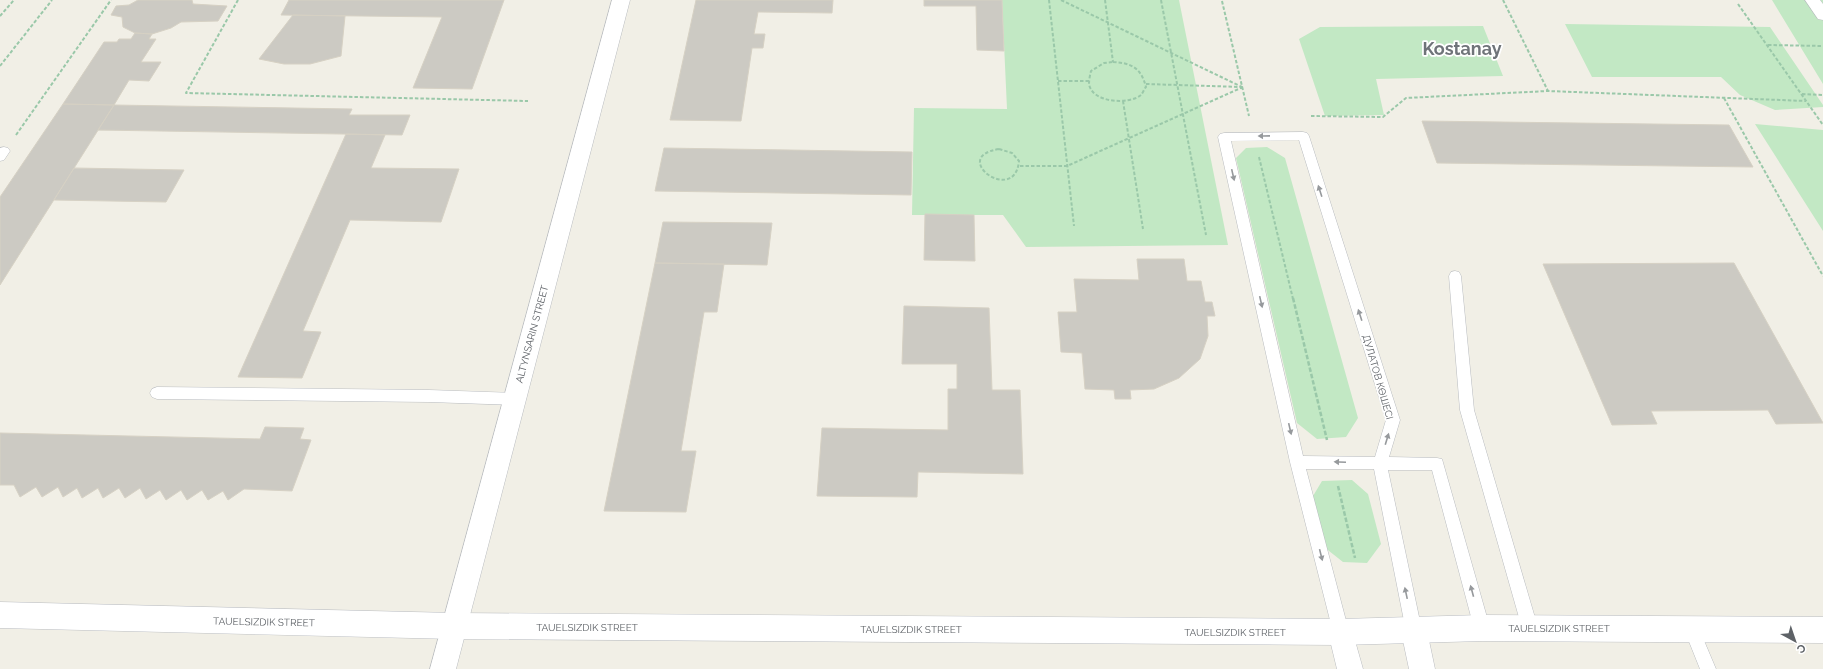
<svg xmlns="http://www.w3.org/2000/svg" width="1823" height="669" viewBox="0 0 1823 669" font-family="Raleway,sans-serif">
  <rect width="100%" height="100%" fill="#f1efe6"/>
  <path fill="#c2e8c4" d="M1002,0H1179L1228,245L1026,247L1003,215H912L914,108L1007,109Z
    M1772,0H1823V84Z
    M1565,24L1770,27L1823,105V107L1775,110L1740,95L1721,77H1592Z
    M1483,26L1503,76L1376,79L1384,115L1325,116L1299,39L1320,27Z
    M1755,124L1823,130V231Z
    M1267,147L1285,158L1358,418L1346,437L1317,439L1297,423L1236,158L1246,148Z
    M1352,480L1368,494L1381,544L1367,563L1343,562L1324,547L1310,501L1322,481Z"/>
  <path fill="#cccac3" stroke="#d6d1c4" d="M138,0H192L193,4L227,6L218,21L181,22L171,28L152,34L135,33L123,27L122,17L111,15L116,6L129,5Z
    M289,0H504L472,89L413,88L442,17L281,15Z
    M696,0H833L832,13L758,12L754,34H765L763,48H752L741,121L670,120Z
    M924,0H1002L1004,51L977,50L976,6H924Z
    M293,15L345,16L341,56L310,64H284L259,59Z
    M135,33L152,34L149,39H156L141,62H161L149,81L129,80L114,105L63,104L104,42H117L119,39H131Z
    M63,104L114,105L0,285V197Z
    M114,105L352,109L349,115H410L402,135L98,130Z
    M1422,121L1729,125L1753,167L1437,163Z
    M346,134L385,135L371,168L459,169L441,222L350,220L303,331L321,332L302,378L238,377Z
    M664,148L912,152L911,195L655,191Z
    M74,168L184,170L166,202L54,200Z
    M925,214L974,215L975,261L924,260Z
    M663,222L772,223L767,265L655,263Z
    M1137,259H1184L1187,281H1201L1205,302H1212L1215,316H1207L1208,336L1200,359L1179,378L1154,389L1130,390L1131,399H1115L1114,390L1085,389L1082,353L1061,352L1058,312H1077L1074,279L1139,280Z
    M655,263L724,264L717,312H704L681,451H696L686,512L604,511Z
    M1734,263L1823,423L1776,424L1768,410L1651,411L1657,424L1612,425L1543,264Z
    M904,306L989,308L992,390H1020L1023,474L918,472L917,497L817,496L822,428L948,430V389H957V364H902Z
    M265,427L304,428L300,439L311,440L292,491L244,489L228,500L223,491L208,500L202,490L187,500L181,490L166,500L160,490L146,499L140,488L125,498L119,488L103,498L98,488L82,498L77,488L63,497L58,487L42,497L36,487L20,497L14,485H0V433L260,439Z"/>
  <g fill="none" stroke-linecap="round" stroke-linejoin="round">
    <defs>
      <path id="service" d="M1303,132L1307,133L1309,136L1400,420L1389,457L1437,458L1442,459L1490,628L1487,633L1482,636L1477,633L1474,628L1432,470H1388L1422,631L1419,636L1414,639L1409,636L1406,631L1374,469H1306L1349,632L1346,637L1341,640L1336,637L1333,632L1290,462L1218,137L1220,134L1224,133ZM1299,140L1386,420L1375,457L1303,456L1231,141Z
        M4,147L8,148L10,151L4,160L0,161V148Z
        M1455,271L1459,272L1461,276L1474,410L1538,628L1535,633L1530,636L1525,633L1522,628L1460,410L1449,276L1451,272Z
        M157,387L429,390L515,393L520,395L522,399L520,403L515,405L429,402L157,399L152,397L150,393L152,389Z
        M1692,621L1697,624L1716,669H1700L1684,629L1687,624Z"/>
      <path id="pedestrian" d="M1805,0H1820L1823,4V20L1818,19Z"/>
      <path id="minor" d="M1414,618L1423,622L1427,631L1435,669H1409L1401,631L1405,622Z
        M1341,619L1350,623L1363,669H1337L1328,632L1332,623Z"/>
      <path id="tertiary" d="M612,0H630L456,669H430Z"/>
      <path id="secondary" d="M0,602L454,613L1341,619L1482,615L1823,617V643L1482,641L1341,645L454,639L0,628Z"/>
    </defs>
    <use href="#service" stroke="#b9bcc0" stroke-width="1"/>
    <use href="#pedestrian" stroke="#b9bcc0" stroke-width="1"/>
    <use href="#minor" stroke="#b9bcc0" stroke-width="1"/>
    <use href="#tertiary" stroke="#b9bcc0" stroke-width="1"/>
    <use href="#secondary" stroke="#babdc2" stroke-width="1"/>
    <path stroke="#9ac8a9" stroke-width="2" stroke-dasharray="3.5 2" stroke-linecap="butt" d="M238,0L186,93L528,101
      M1049,0L1074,226
      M1061,0L1242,87
      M1105,0L1113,62
      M1161,0L1206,235
      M1503,0L1548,91
      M1222,1L1249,116
      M1738,4L1823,125
      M0,16L14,0
      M1768,45L1823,46
      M1113,62C1132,63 1141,68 1146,87C1144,89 1143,93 1141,95C1129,105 1092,103 1089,84C1089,80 1090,75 1091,71L1104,63Z
      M0,66L52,0
      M1058,81H1089
      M1146,84L1241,87
      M1802,94L1823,95
      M1724,98L1823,276
      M1123,101L1143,229
      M1311,116L1383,117L1406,98L1548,91L1806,101
      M16,135L111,0
      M999,149L1012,153L1019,161C1015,206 948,157 999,149Z
      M1259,157L1293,299
      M1020,166H1067L1243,87"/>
    <path stroke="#9ac8a9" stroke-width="2.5" stroke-dasharray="4.5 2" stroke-linecap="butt" d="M1293,298L1327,440
      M1338,486L1355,558"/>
    <use href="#service" fill="#fff" fill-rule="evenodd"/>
    <use href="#pedestrian" fill="#fff" fill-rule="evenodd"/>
    <use href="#minor" fill="#fff" fill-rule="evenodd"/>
    <use href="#tertiary" fill="#fff" fill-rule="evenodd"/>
    <use href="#secondary" fill="#fff" fill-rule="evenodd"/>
  </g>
  <defs><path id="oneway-solid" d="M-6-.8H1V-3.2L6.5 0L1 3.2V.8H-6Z"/></defs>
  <g fill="#96999c">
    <use href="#oneway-solid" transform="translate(1264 136) rotate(179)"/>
    <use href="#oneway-solid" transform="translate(1233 175) rotate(77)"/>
    <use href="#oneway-solid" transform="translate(1320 191) rotate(-108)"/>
    <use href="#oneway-solid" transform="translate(1261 302) rotate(77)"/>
    <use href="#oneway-solid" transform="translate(1360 315) rotate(-108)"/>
    <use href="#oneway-solid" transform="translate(1290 429) rotate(77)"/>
    <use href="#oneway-solid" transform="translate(1387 439) rotate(-73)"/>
    <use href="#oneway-solid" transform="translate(1340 462) rotate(-178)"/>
    <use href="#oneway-solid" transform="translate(1321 555) rotate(76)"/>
    <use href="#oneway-solid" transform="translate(1472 591) rotate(-105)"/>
    <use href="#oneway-solid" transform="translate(1406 593) rotate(-102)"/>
  </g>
  <g text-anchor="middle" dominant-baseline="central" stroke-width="3.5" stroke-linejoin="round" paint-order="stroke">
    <g font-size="10" fill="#5e6267" stroke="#fff">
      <text transform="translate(532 334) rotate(-75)">ALTYNSARIN STREET</text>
      <text transform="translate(1378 377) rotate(74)">ДУЛАТОВ КӨШЕСІ</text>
      <text transform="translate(264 622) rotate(1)">TAUELSІZDІK STREET</text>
      <text x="587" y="627">TAUELSІZDІK STREET</text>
      <text x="1559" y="628">TAUELSІZDІK STREET</text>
      <text x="911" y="629">TAUELSІZDІK STREET</text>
      <text x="1235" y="632">TAUELSІZDІK STREET</text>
    </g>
    <g font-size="18" font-weight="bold" fill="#6f7479" stroke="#fff">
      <text x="1462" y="48">Kostanay</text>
    </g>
  </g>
  <g transform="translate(1795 641) rotate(140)" stroke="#ffffff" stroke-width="3" paint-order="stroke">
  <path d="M0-3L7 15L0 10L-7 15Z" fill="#5e6267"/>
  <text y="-6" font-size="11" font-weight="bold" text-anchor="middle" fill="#5e6267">С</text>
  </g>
</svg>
